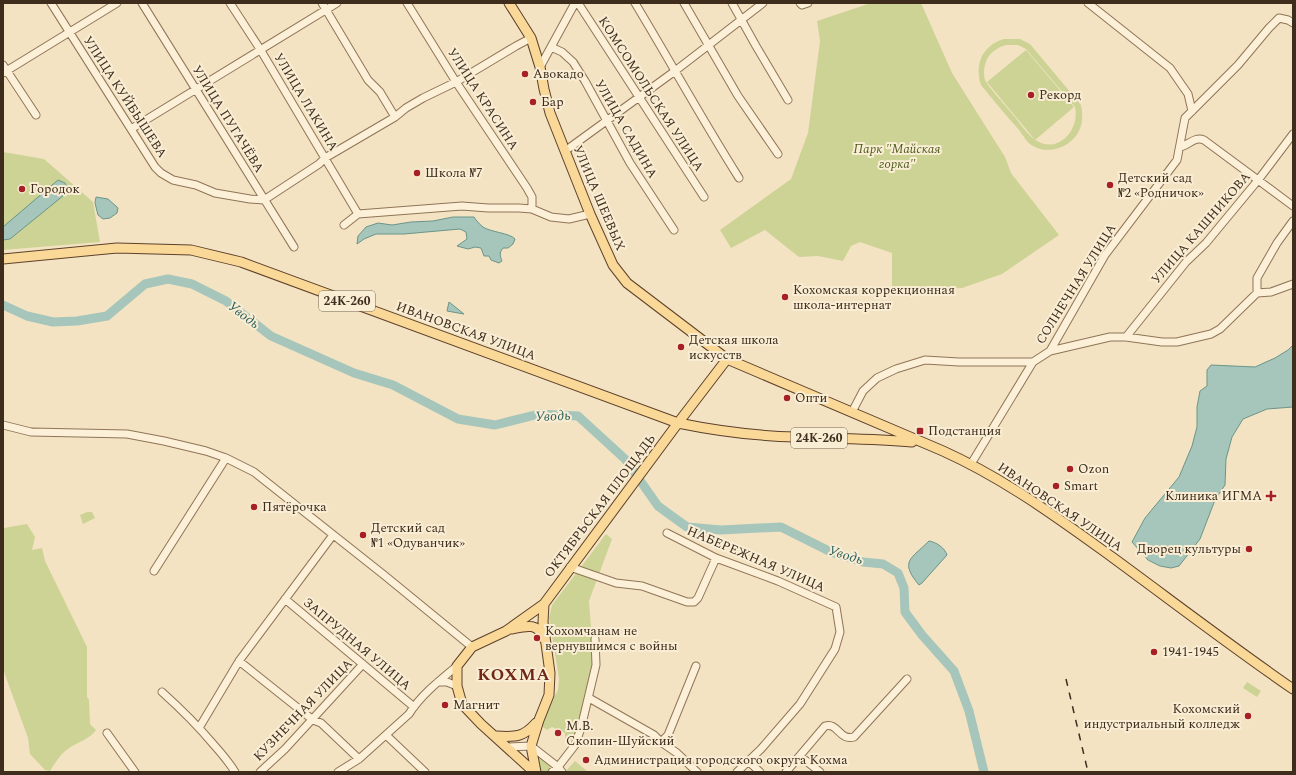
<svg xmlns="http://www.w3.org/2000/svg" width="1296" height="775" viewBox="0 0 1296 775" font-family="Spectral,serif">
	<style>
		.green { fill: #cdd395; fill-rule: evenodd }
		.water { fill: #a6c5bb; stroke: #6b9589 }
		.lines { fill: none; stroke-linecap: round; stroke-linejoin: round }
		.river { stroke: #a6c5bb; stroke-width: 9 }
		.minor-casing { stroke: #907457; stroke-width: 9 }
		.major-casing { stroke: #5d412c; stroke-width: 11 }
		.minor { stroke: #fcf0d8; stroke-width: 7 }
		.major { stroke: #fad897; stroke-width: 9 }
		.rail { stroke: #3e2c1d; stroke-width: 1.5; stroke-dasharray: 7 7; stroke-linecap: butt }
		.poi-dot { fill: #a62025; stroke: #f9edd4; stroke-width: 1.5 }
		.labels { text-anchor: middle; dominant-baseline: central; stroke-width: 4; stroke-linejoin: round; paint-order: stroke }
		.shield { fill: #f9edd4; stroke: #766654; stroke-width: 1 }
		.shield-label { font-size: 12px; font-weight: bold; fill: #3e2c1d }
		.poi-label { font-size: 13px; fill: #3e2c1d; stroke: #f9edd4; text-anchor: start }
		.street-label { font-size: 13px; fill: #3e2c1d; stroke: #f9edd4 }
		.park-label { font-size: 13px; font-style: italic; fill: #505d21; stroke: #f9edd4 }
		.water-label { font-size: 14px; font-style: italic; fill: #2b5f5b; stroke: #f9edd4 }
		.district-label { font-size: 17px; font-weight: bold; letter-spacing: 1px; fill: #702717; stroke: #f9edd4 }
	</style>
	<rect width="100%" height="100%" fill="#f3e3c3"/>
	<path class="green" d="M874,3H921L952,73L1005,157L1011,173L1059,235L1002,274L962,288L892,290V253L860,242L851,246L843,261L818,256L799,257L765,230L731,248L720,230L791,179L808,133L820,41L817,21L868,4Z
		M1004,39H1020L1030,44L1081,105C1084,118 1082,132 1071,141C1061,150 1045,153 1033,146C1027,143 1023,135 1019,130C1006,115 993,100 981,85C974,64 983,45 1004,39ZM1006,45H1018L1026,49L1075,107C1080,129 1059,154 1037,141C1029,137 1020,123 1014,116C1008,108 989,88 985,80C983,74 984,66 987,59C991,52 998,47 1006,45Z
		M1026,50L1074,107L1035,140L987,82Z
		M3,152L44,159L93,202L100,242L3,250Z
		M87,512H92L95,518L83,524L80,515Z
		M3,517L4,519V528L27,524L35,537L32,550L42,548L45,561L87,647V697L89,700L90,724L96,730C90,739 78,742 69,748C61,753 55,763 50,771L45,770L30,754L28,738L3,669Z
		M606,534L612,539L589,601L594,668L580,725L572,740L565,738V733L552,727L547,730L540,725L558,690L559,678L549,618L552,605Z
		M1247,682L1261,691L1257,697L1243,688Z
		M536,754L551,767L547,772H541L537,765Z
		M575,761L588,772H565Z"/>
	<path class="water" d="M58,180L65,183L69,191L10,239L3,240V227Z
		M96,197L108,199L118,208L117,213L110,218L103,219L98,215L95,203Z
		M453,217H474C476,220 479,224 483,227C490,232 510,233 515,239L513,244L508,248H503C499,253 500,256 502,261L499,263L491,260L489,256H484L481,248L475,247L468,249L457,246L467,239L466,232L460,229L404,234H376L364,239L357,244L358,236L366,227L378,223L392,225L411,222L433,221Z
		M449,302L464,314L447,311Z
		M1293,345V407L1267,409L1243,419L1232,437L1226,459L1225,485L1215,500L1200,539L1179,566L1171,568L1160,566L1148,560L1132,542L1145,518L1179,477L1192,446L1197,427V407L1200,391L1207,386V370L1211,365L1255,367L1275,358L1288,350Z
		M929,541C936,542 945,548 947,555L922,583L919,585C899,561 911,559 929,541Z"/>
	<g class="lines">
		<path class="river" d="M3,305L27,316L53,322L77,321L107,316L145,284L168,279L192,284L226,301L271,336L354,373L393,385L458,419L495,425L539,414L578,416L625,459L658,506L687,527L721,530L781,527L831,552L863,562L883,564L898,573L904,588L905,612L922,635L954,671L969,711L984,772"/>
		<g class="minor-casing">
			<path id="minor" d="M51,3L155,167L161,173L173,180L196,185L215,193L250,199L264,200L319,164L325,158L395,117L406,108L423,98L456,82L516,46L531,38
				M142,3L294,247
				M230,3L260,49L358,214
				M322,3L368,80L380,92L395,117
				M407,3L456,82L527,188L532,197V209
				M578,3L704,197
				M635,3C670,61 703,121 739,178
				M684,3L738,96L778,154
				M732,3L756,46L788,100
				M800,3L802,5L808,3
				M1088,3L1170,68L1188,94L1192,111
				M551,47L562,52L573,62L585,81L630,163L674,230
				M3,65L36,115
				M540,67L575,3
				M3,73L117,3
				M131,129L337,3
				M1180,147C1189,145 1195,136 1204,140L1293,206
				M565,151L675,71L763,3
				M344,225L358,214L462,206L488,208H519L532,209L551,217L569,219L590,214
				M1257,293V278L1277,243L1293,221
				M1126,337L1186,262L1206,243L1259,179L1293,134
				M1050,351L1110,337H1126L1162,342H1177L1211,334L1220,329L1257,293L1271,292L1293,284
				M852,412L863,391L877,378L896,369L925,360L959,362H1033
				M3,425L31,432L127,434L164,441L206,451L226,458L254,472L384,575L472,647
				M971,464L1033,362L1050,351L1105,255L1177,160L1185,118L1238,65L1269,28L1279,18L1288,20L1293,23
				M667,533L716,558L778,581L836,607L840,632L835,649L800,704L761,749L737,772
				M570,567L616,583L642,586L687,602H694L698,598L716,558
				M154,571L226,458
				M285,599L414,707
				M239,661L313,720L321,723L359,759
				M438,682H447L457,686
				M162,692C181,709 198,726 214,745C222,754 229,762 235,772
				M589,698L654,735L661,742L677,753L697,772
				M199,728L239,661L333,535
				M107,733L135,772
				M386,735L425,772
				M661,742L668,735L696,666
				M506,747L531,746L558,767L562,772
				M800,756L820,772
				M749,762L760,772
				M260,772L285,749L363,664
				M338,772L359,759L409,714C421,695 440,680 457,666
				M552,772L558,767L575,745L581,728L596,665L595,639
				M786,772L825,726C838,722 839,741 854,737L907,679"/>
		</g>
		<g class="major-casing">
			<path id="major" d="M509,3L531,38L540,67L544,89L550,113L590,214L613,265L627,283L727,359L943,451C1005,479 1058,518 1112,557C1172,601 1232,647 1293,689
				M3,259L117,248L191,250L241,262L678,423C717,431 756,436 796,437C835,439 874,438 912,442
				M512,629C526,626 538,622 544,639
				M495,736C514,737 523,738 536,723
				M534,772L481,724L462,704L457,686V666L472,647L506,631L544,604L678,423L727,359
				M536,772L531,746L539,720L549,695L550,673L543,622L544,604"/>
		</g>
		<use href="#minor" class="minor"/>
		<use href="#major" class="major"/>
		<path class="rail" d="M1066,679L1088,772"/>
	</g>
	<g class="poi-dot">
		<circle cx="525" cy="74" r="4"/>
		<circle cx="1031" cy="95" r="4"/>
		<circle cx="533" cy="102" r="4"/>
		<circle cx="417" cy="173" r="4"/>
		<circle cx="1110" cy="185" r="4"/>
		<circle cx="22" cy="189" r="4"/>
		<circle cx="785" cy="297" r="4"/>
		<circle cx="681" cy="347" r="4"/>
		<circle cx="787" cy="398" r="4"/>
		<rect x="916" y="427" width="8" height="8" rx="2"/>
		<circle cx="1070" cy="469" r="4"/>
		<circle cx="1056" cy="486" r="4"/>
		<path d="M1269 490h4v4h4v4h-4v4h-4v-4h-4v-4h4z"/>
		<circle cx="254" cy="507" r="4"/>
		<circle cx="363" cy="535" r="4"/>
		<circle cx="1249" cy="549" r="4"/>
		<circle cx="537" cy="638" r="4"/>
		<circle cx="1154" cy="652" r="4"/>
		<circle cx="445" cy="705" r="4"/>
		<circle cx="1248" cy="716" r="4"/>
		<circle cx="558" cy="733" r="4"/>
		<circle cx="586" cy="760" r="4"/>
	</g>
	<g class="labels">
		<g class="shield">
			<rect x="319" y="291" width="56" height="20" rx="3"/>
			<rect x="791" y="428" width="56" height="20" rx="3"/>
		</g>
		<g class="shield-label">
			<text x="347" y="301">24К-260</text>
			<text x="819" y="438">24К-260</text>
		</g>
		<g class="poi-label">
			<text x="533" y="74">Авокадо</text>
			<text x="1039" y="95">Рекорд</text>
			<text x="541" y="102">Бар</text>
			<text x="425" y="173">Школа №7</text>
			<text x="1118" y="178">Детский сад<tspan x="1118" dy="15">№2 «Родничок»</tspan></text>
			<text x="30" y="189">Городок</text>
			<text x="793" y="290">Кохомская коррекционная<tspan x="793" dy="15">школа-интернат</tspan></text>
			<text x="689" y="340">Детская школа<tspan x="689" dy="15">искусств</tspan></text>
			<text x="795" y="398">Опти</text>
			<text x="928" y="431">Подстанция</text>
			<text x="1078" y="469">Ozon</text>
			<text x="1064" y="486">Smart</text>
			<text x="1262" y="496" text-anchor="end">Клиника ИГМА</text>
			<text x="262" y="507">Пятёрочка</text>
			<text x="371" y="528">Детский сад<tspan x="371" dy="15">№1 «Одуванчик»</tspan></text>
			<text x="1241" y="549" text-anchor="end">Дворец культуры</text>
			<text x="545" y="631">Кохомчанам не<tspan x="545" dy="15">вернувшимся с войны</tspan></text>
			<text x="1162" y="652">1941-1945</text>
			<text x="453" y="705">Магнит</text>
			<text x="1240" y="709" text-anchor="end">Кохомский<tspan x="1240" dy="15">индустриальный колледж</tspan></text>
			<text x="566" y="726">М.В.<tspan x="566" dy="15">Скопин-Шуйский</tspan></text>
			<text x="594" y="760">Администрация городского округа Кохма</text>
		</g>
		<g class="street-label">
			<text transform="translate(651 94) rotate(57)">КОМСОМОЛЬСКАЯ УЛИЦА</text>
			<text transform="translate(125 97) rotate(57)">УЛИЦА КУЙБЫШЕВА</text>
			<text transform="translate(483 99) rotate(57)">УЛИЦА КРАСИНА</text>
			<text transform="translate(306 102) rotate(59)">УЛИЦА ЛАКИНА</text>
			<text transform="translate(228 119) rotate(58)">УЛИЦА ПУГАЧЁВА</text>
			<text transform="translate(626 129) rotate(60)">УЛИЦА САДИНА</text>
			<text transform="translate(599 198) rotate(67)">УЛИЦА ШЕЕВЫХ</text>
			<text transform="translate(1201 228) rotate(-49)">УЛИЦА КАШНИКОВА</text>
			<text transform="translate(1076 284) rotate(-58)">СОЛНЕЧНАЯ УЛИЦА</text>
			<text transform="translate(466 331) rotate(20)">ИВАНОВСКАЯ УЛИЦА</text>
			<text transform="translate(600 506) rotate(-53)">ОКТЯБРЬСКАЯ ПЛОЩАДЬ</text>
			<text transform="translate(1060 507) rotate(34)">ИВАНОВСКАЯ УЛИЦА</text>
			<text transform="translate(756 559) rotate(23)">НАБЕРЕЖНАЯ УЛИЦА</text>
			<text transform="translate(357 644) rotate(40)">ЗАПРУДНАЯ УЛИЦА</text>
			<text transform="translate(303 710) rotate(-46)">КУЗНЕЧНАЯ УЛИЦА</text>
		</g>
		<g class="park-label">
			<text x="897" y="149">Парк "Майская<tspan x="897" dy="15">горка"</tspan></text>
		</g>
		<g class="water-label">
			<text transform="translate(244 315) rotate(37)">Уводь</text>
			<text transform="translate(553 416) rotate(-2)">Уводь</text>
			<text transform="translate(846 555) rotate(17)">Уводь</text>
		</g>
		<g class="district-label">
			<text x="514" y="675">КОХМА</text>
		</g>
	</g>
	<rect width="1296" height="775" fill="none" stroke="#3e2c1d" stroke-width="8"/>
</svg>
